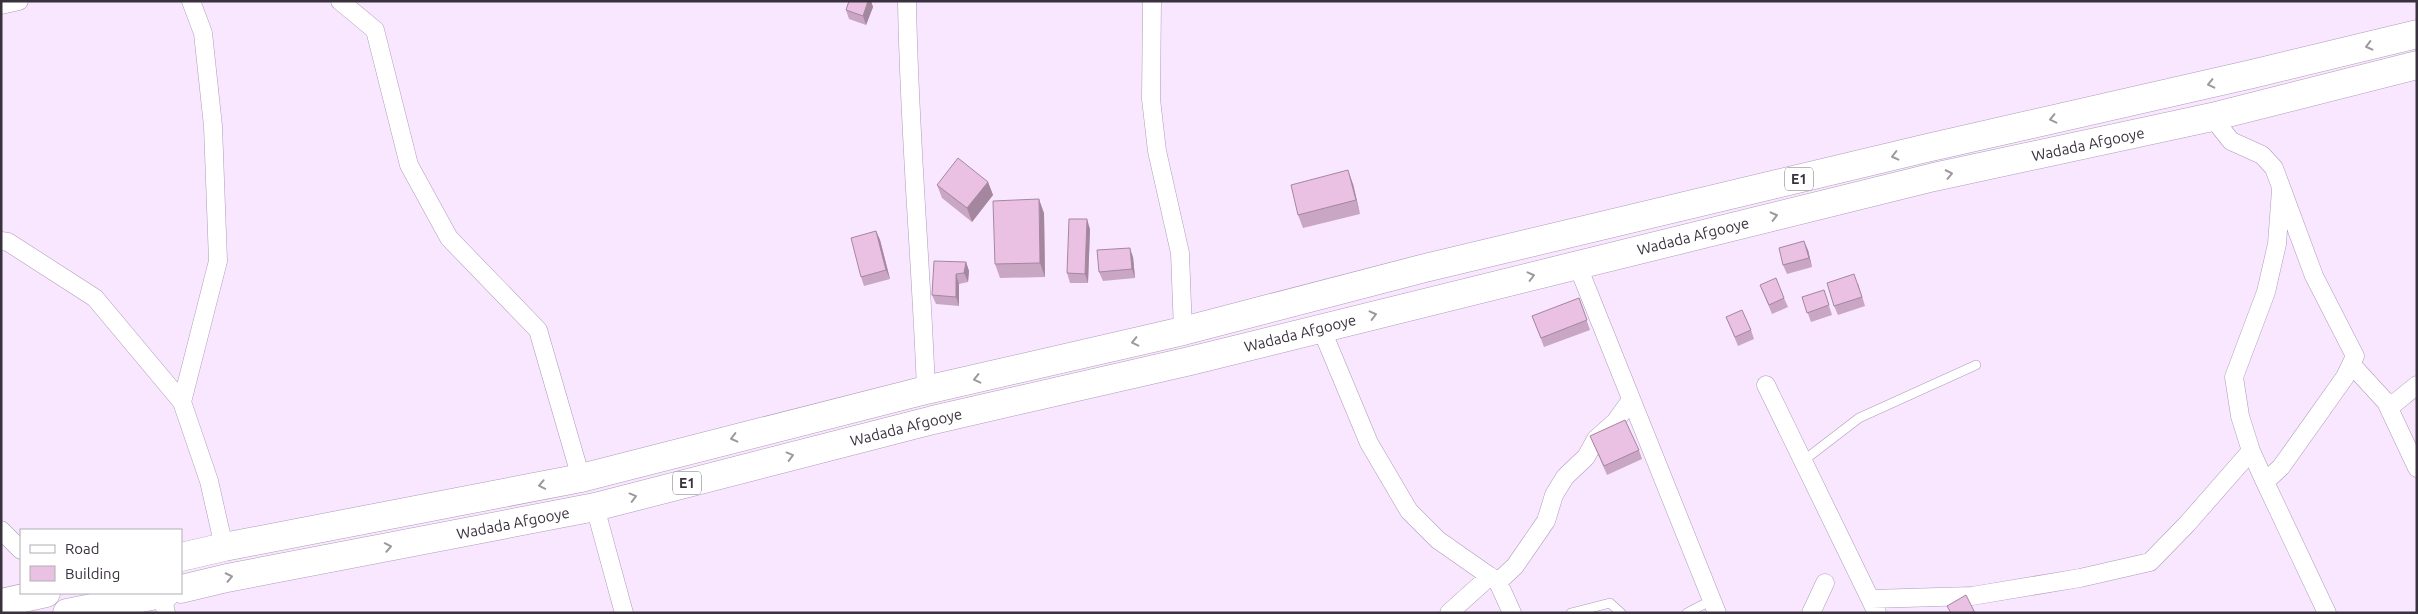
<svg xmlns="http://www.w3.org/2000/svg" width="2418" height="614" viewBox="0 0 2418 614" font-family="Ubuntu,sans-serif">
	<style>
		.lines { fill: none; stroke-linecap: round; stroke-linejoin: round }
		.service-casing { stroke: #ae9bb7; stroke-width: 10 }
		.minor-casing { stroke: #ae9bb7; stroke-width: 19 }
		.trunk-casing { stroke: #ae9bb7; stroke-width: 29 }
		.service { stroke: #fff; stroke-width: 9 }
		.minor { stroke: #fff; stroke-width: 18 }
		.trunk { stroke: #fff; stroke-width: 28 }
		.wall { fill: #c9a6c3 }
		.shaded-wall { fill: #a4879f }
		.building { fill: #eac1e3; stroke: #a4879f }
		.oneway { stroke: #9c989e }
		.labels { text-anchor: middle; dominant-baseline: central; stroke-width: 4; stroke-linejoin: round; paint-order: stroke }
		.shield { fill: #fff; stroke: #746f77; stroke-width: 1 }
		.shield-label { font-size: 14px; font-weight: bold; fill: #39313d }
		.street-label { font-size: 15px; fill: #39313d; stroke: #fff }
	</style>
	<rect width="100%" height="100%" fill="#f8e7ff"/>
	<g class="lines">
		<g class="service-casing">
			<path id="service" d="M1803,461L1859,418L1976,365
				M1571,613L1610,603L1621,613
				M1687,613L1712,600"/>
		</g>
		<g class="minor-casing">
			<path id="minor" d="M191,1L203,33L213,126L218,261L182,402L209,481L224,547
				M340,1L375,30L409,165L449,238L538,330L581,478
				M907,1C909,131 921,260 926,390
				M1152,1L1151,99L1157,151L1180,253L1183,331
				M1,5L19,1
				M2212,117L2231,141L2262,155L2274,168L2314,276L2355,356L2345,377L2281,467L2265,482L2327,613
				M1,241L8,242L95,298L182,402
				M1577,264L1717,613
				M1321,328L1369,443L1409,511L1438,540L1498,582L1512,613
				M2352,365L2386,402L2395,403L2417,385
				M1766,385L1877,613
				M2386,402L2417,468
				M2251,451L2265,482
				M595,507L624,613
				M1,530L21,550
				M1498,582L1515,566L1546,521L1554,495L1565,477L1586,457L1596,439L1615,422L1631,400
				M162,594L166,613
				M1871,599L1972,596L2080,578L2150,562L2187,524L2251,451L2240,416L2234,377L2266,292L2277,244L2281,190
				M1449,613L1490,576
				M1811,613L1825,583"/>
		</g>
		<g class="trunk-casing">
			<path id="trunk" d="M181,557L224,547L581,478L926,390L1183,331L1425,268L1927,148L2252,74L2417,34
				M181,589L227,578L595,507L933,420L1190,361L1934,177L2212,117L2417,65
				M1,603L46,593
				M67,613L166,593"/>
		</g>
		<use href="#service" class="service"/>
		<use href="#minor" class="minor"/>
		<use href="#trunk" class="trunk"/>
	</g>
	<path class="wall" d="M849,1H871L873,7L866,25L849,19L846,10Z
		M988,182L993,195L972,222L942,198L937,185Z
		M1353,184L1360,214L1303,228L1298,215Z
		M1044,213L1045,277L1000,278L995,264Z
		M1090,229L1088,283H1070L1067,273Z
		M876,231L880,240L890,279L864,286L861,277Z
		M1808,250L1812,267L1787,274L1783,265Z
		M1133,257L1135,278L1103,281L1099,272Z
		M966,262L969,271L968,282L959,284V306L936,304L932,295Z
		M1858,283L1865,306L1838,315L1834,306Z
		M1760,285L1784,298L1788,307L1772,314Z
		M1824,290L1832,315L1811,322L1802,297Z
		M1579,298L1590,330L1544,347L1532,316Z
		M1726,317L1751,330L1754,339L1738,346Z
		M1590,436L1639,450L1642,459L1607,475Z"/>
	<path class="shaded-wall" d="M868,1H871L873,7L866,25L863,16Z
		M1348,170L1353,184L1360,214L1356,200Z
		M988,182L993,195L972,222L967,208Z
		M1039,199L1044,213L1045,277L1040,263Z
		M1087,219L1090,229L1088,283L1085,274Z
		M876,231L880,240L890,279L886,270Z
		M1804,241L1808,250L1812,267L1809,258Z
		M1130,248L1133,257L1135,278L1132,269Z
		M966,262L969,271L968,282L964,273Z
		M956,274L959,284V306L956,297Z"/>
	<path class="building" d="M849,1H868L863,16L846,10Z
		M958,158L988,182L967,208L937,185Z
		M1348,170L1356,200L1298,215L1291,185Z
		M1039,199L1040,263L995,264L993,201Z
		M1069,219H1087L1085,274L1067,273Z
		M876,231L886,270L861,277L851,238Z
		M1804,241L1809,258L1783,265L1779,248Z
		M1130,248L1132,269L1099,272L1097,250Z
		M934,261L966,262L964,273L956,274V297L932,295Z
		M1854,274L1862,297L1834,306L1827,283Z
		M1776,278L1784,298L1769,305L1760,285Z
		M1824,290L1829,305L1807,313L1802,297Z
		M1579,298L1587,320L1541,338L1532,316Z
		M1742,310L1751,330L1735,337L1726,317Z
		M1625,420L1639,450L1604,466L1590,436Z
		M1966,595L1975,613H1951L1947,606Z"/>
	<defs><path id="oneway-chevron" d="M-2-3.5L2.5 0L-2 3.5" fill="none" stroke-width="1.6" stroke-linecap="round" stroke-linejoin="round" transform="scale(1.25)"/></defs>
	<g class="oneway">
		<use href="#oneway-chevron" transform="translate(2369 46) rotate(166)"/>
		<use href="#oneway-chevron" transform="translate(2211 84) rotate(167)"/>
		<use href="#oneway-chevron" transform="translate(2053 119) rotate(167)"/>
		<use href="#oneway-chevron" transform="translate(1895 156) rotate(166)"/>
		<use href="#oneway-chevron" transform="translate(1949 174) rotate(-12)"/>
		<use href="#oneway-chevron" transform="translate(1774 216) rotate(-14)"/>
		<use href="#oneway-chevron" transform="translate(1531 276) rotate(-14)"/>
		<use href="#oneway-chevron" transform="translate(1373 315) rotate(-14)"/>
		<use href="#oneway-chevron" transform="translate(1135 342) rotate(167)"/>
		<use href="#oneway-chevron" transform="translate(977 379) rotate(167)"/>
		<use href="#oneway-chevron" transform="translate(734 438) rotate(166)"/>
		<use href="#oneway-chevron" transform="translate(790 456) rotate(-15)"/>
		<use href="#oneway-chevron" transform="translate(542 485) rotate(169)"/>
		<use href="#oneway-chevron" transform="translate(633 497) rotate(-15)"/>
		<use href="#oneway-chevron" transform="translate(388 547) rotate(-11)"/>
		<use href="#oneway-chevron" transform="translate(229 577) rotate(-12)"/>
	</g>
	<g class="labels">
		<g class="shield">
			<rect x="1785" y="167.5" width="28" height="23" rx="4"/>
			<rect x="673" y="471.5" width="28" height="23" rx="4"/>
		</g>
		<g class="shield-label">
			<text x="1799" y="179">E1</text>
			<text x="687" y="483">E1</text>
		</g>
		<g class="street-label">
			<text transform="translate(2088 144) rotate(-12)">Wadada Afgooye</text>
			<text transform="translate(1693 236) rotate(-14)">Wadada Afgooye</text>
			<text transform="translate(1300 333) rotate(-14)">Wadada Afgooye</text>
			<text transform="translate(906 427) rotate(-14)">Wadada Afgooye</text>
			<text transform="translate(513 523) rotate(-11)">Wadada Afgooye</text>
		</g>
	</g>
	<rect width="2418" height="614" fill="none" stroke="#39313d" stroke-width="5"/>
	<rect x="20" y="529" width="162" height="65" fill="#ffffff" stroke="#b0adb1"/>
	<rect x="30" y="545" width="25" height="8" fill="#ffffff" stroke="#b0adb1"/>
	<text x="65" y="554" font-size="15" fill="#39313d">Road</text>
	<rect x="30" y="566" width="25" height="15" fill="#eac1e3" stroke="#b0adb1"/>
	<text x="65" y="579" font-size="15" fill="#39313d">Building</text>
</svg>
